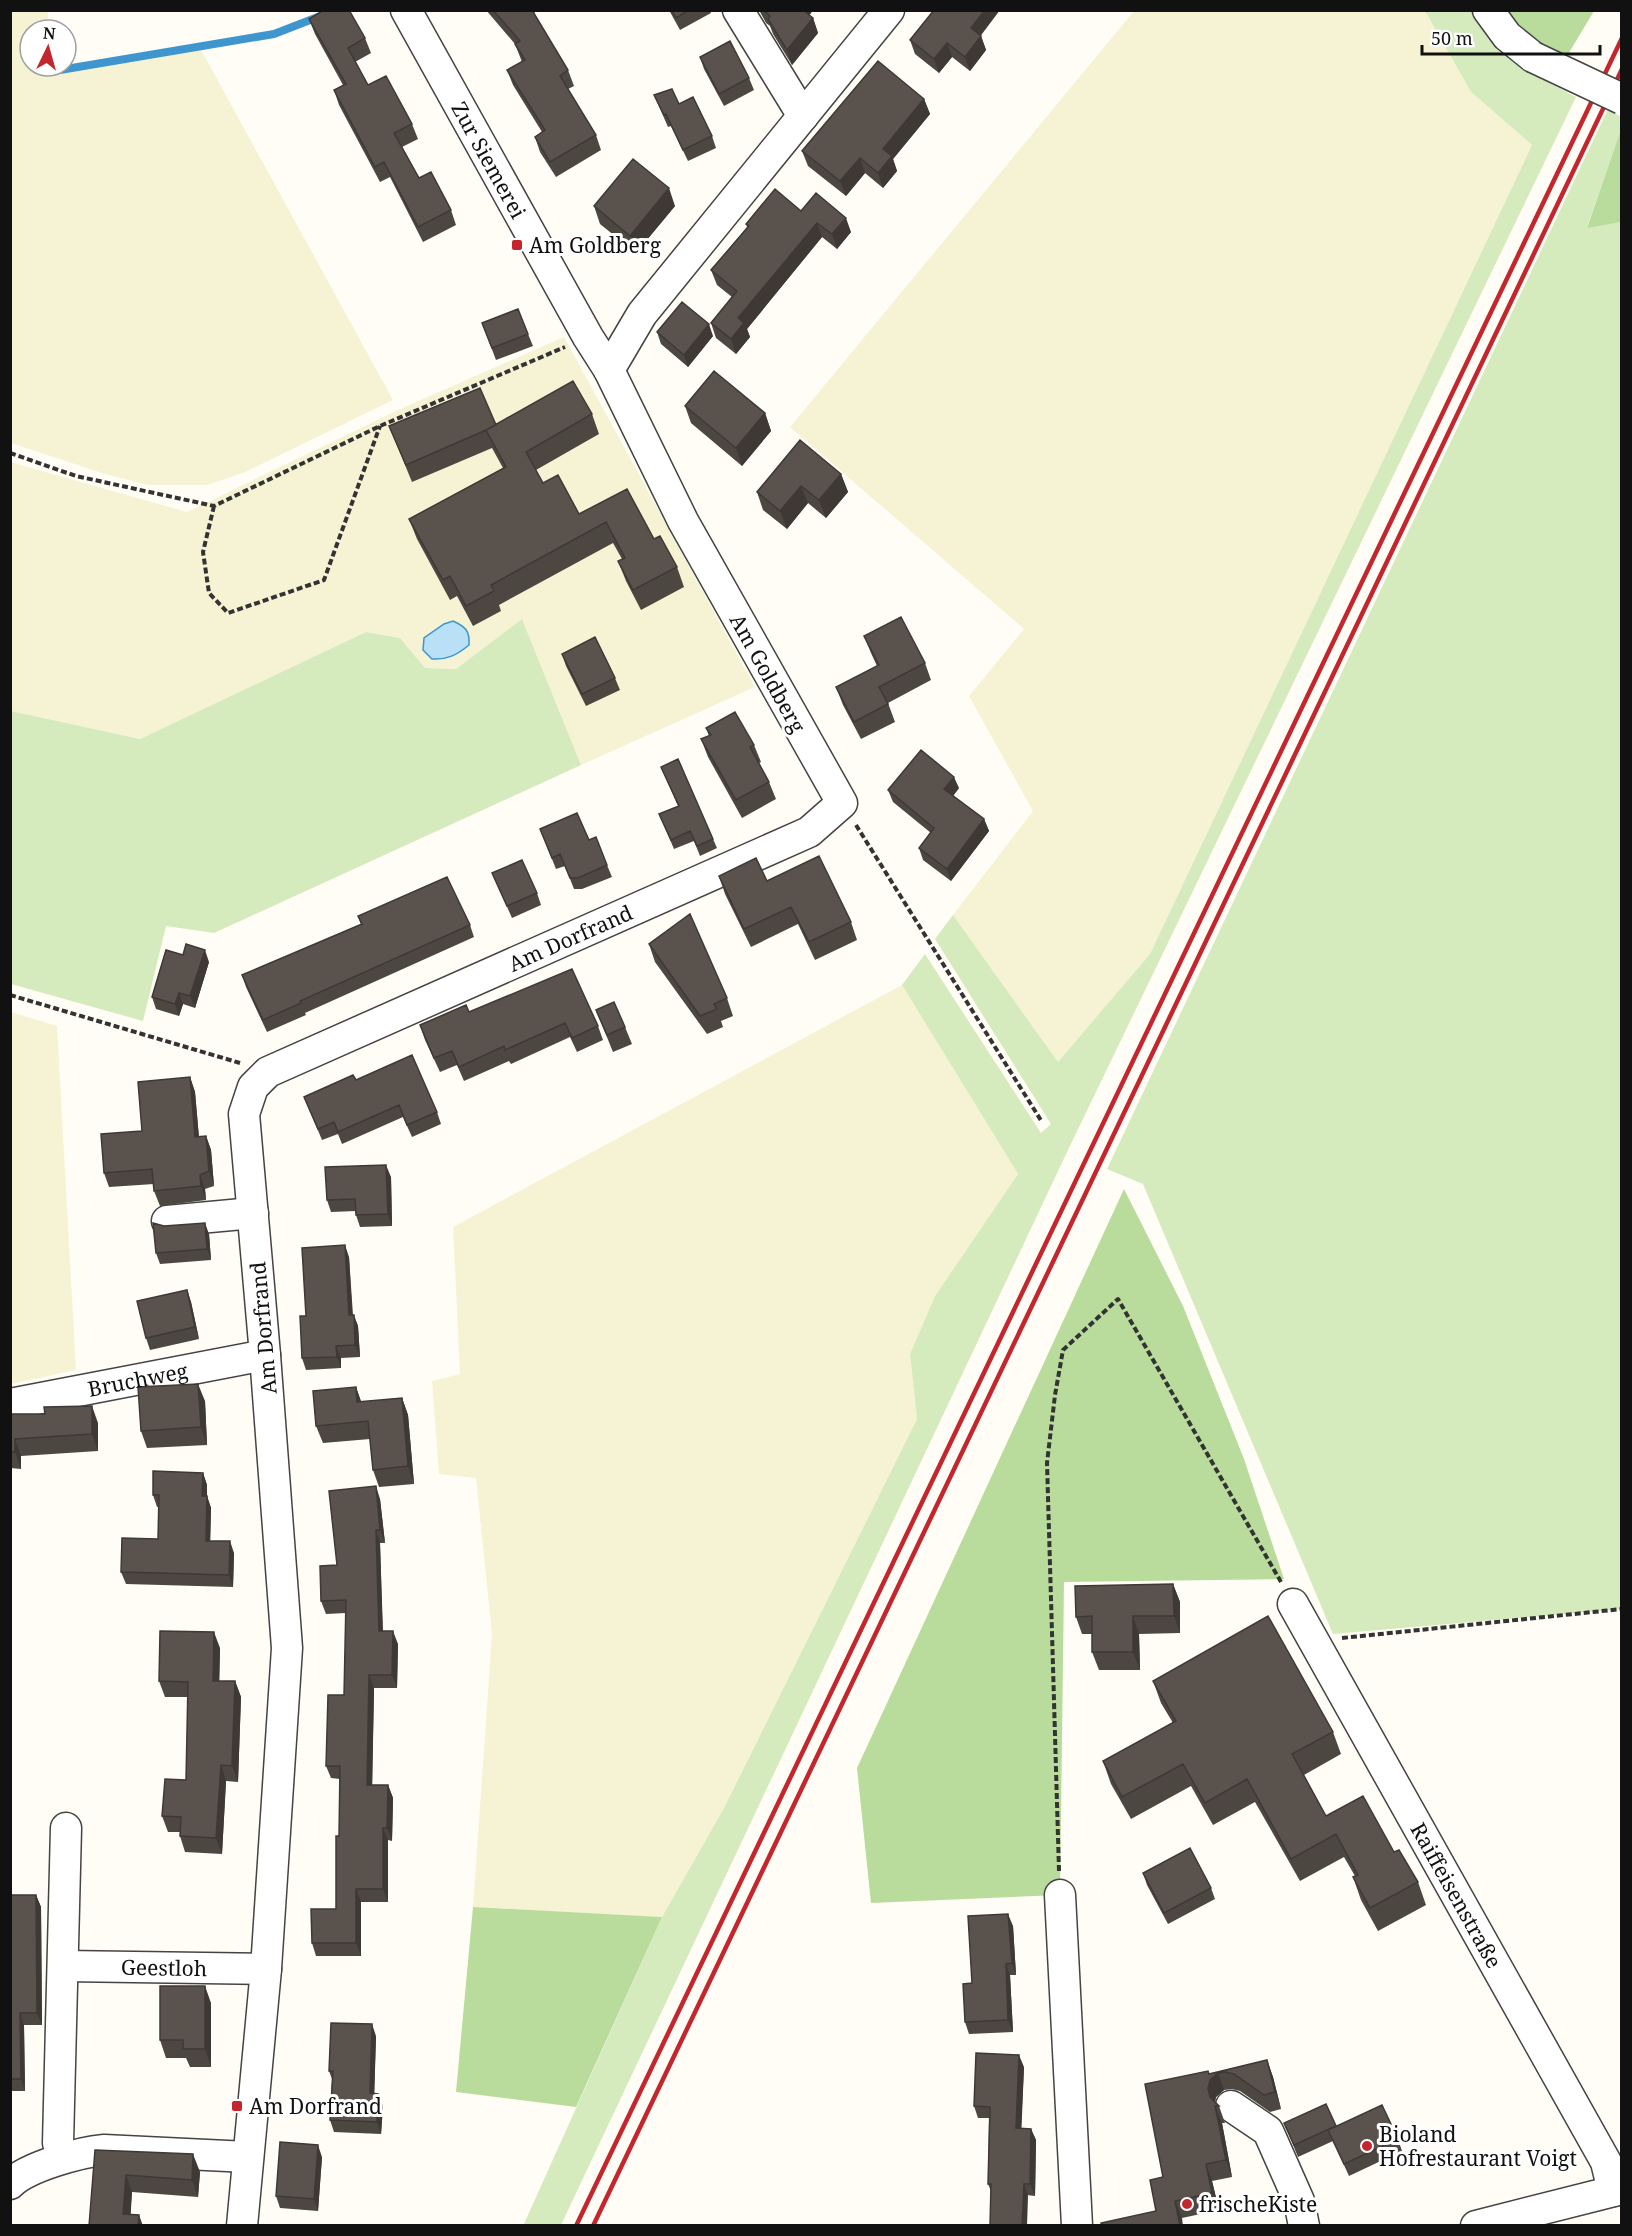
<svg xmlns="http://www.w3.org/2000/svg" width="1632" height="2236" viewBox="0 0 1632 2236" font-family="'Noto Serif',serif">
	<style>
		.farmland { fill: #f6f3d4 }
		.green { fill: #d5ebbd }
		.forest { fill: #b9dc9c }
		.water { fill: #b9e0f7; stroke: #3f96cf; stroke-width: 1.5 }
		.lines { fill: none; stroke-linecap: round; stroke-linejoin: round }
		.stream { stroke: #3f96cf; stroke-width: 8 }
		.minor-casing { stroke: #444; stroke-width: 33 }
		.path { stroke: #333; stroke-width: 4; stroke-dasharray: 6 3; stroke-linecap: butt }
		.minor { stroke: #fff; stroke-width: 30 }
		.rail { stroke: #c4262e; stroke-width: 4.5 }
		.minor-bridge-casing { stroke: #444; stroke-width: 33; stroke-linecap: butt }
		.minor-bridge { stroke: #fff; stroke-width: 30 }
		.wall { fill: #4d4742 }
		.shaded-wall { fill: #3f3936 }
		.building { fill: #5a524d; stroke: #3f3936; stroke-width: 1.5 }
		.poi-dot { fill: #c4262e; stroke: #fff; stroke-width: 2 }
		.labels { text-anchor: middle; dominant-baseline: central; stroke-width: 6; stroke-linejoin: round; paint-order: stroke }
		.street-label { font-size: 21px; fill: #111; stroke: #fff }
		.poi-label { font-size: 21px; fill: #111; stroke: #fff; text-anchor: start }
	</style>
	<rect width="100%" height="100%" fill="#fffdf5"/>
	<path class="farmland" d="M11,10L48,11V30H30V66H47L48,74L200,48L393,400L243,473L207,485H148L102,473L11,443Z
		M1134,11H1425L1471,92L1532,145L1150,954L1058,1062L953,915L1033,811L969,696L1024,629L790,427Z
		M564,337L755,687L581,765L522,619L456,669L425,668L400,638L366,632L140,739L11,711L10,462L187,512L398,410Z
		M902,985L1018,1174L935,1296L910,1354L917,1419L724,1808L662,1917L473,1907L492,1634L476,1478L439,1474L432,1381L460,1374L453,1227Z
		M11,1012L57,1026L76,1370L11,1384Z"/>
	<path class="green" d="M1425,11H1471C1487,35 1500,50 1524,66L1523,69L1576,97L1068,1150L561,2225L523,2226L662,1917L724,1808L917,1419L910,1354L935,1296L1018,1174L902,985L925,954L1041,1133L1051,1124L935,939L953,915L1058,1062L1150,954L1532,145L1471,92Z
		M1608,109L1621,117V129L1587,227L1621,222V1609L1333,1634L1143,1184L1107,1169Z
		M522,619L581,765L214,933L166,926L143,1021L11,984V711L140,739L366,632L400,638L425,668L456,669Z"/>
	<path class="forest" d="M1502,11H1594L1567,56L1539,42L1504,14Z
		M1621,129V222L1587,228Z
		M1124,1189L1183,1306L1244,1459L1284,1579L1064,1582L1060,1895L871,1903L857,1768Z
		M473,1907L662,1917L576,2107L456,2092Z"/>
	<path class="water" d="M453,621C466,627 470,631 469,645C457,655 447,660 432,659L423,650L424,638L444,624Z"/>
	<g class="lines">
		<path class="stream" d="M54,71L274,34L336,10"/>
		<g class="minor-casing">
			<g id="minor">
				<path d="M738,10L803,116"/>
				<path d="M1488,10L1507,36L1533,57"/>
				<path d="M609,370L642,314L889,10"/>
				<path d="M167,1221L253,1213"/>
				<path id="s1" d="M10,1404L265,1355"/>
				<path id="s2" d="M1293,1604L1606,2162L1613,2191"/>
				<path d="M1060,1895L1077,2226"/>
				<path id="s3" d="M64,1966L266,1969"/>
				<path d="M1231,2106L1268,2131L1299,2201L1304,2226"/>
				<path d="M58,2143L66,1828"/>
				<path d="M10,2184C27,2167 80,2152 104,2150L248,2157"/>
				<path id="s4" d="M242,2226L266,1969L287,1648L265,1355L244,1114L253,1087L268,1072L809,832L842,803L683,521L609,370L588,337L406,10"/>
				<path d="M1476,2226L1622,2189"/>
			</g>
		</g>
		<path class="path" d="M10,453L76,476L214,506L380,426L565,347
			M214,506L203,552L209,593L228,613L324,580L380,426
			M856,825L1042,1122
			M10,995L240,1063
			M1342,1638L1622,1609
			M1059,1871L1047,1463L1055,1395L1063,1350L1118,1299L1281,1582"/>
		<use href="#minor" class="minor"/>
		<path class="rail" d="M576,2226L1622,38
			M593,2226L1622,69"/>
		<g class="minor-bridge-casing">
			<path id="minor-bridge" d="M1533,57L1622,99"/>
		</g>
		<use href="#minor-bridge" class="minor-bridge"/>
	</g>
	<path class="wall" d="M486,10H537L534,13L568,70L574,86L568,89L596,135L601,150L556,177L540,152L535,137L542,132L513,85L507,70L522,62L515,44Z
		M669,10H710L711,13L680,30Z
		M759,10H813L809,16L813,18L818,33L792,65L773,34L770,26L766,23Z
		M309,19L365,38L371,53L355,62L368,85L412,124L418,139L402,147L419,178L451,210L456,225L423,242L390,177L380,182L339,105L334,90L343,85L315,34Z
		M981,36L986,50L970,71L952,57L939,73L915,54L910,40Z
		M700,57L749,78L754,90L724,106L704,69Z
		M654,95L679,104L712,136L716,148L688,161L671,126L668,127Z
		M924,99L930,114L893,159L897,171L883,188L865,173L846,196L808,166L802,151Z
		M594,206H675L636,253L600,224Z
		M801,211L851,232L837,249L822,237L747,329L750,337L736,354L716,338L711,323L732,297L717,285L711,270L747,227L746,224Z
		M482,323L528,334L533,346L496,360Z
		M657,332L713,336L688,367L661,344Z
		M685,406L765,413L771,431L742,466L691,423Z
		M592,414L599,434L536,470L543,483L579,514L654,539L677,567L684,587L641,610L626,581L618,561L622,559L613,543L499,605L501,611L473,626L457,596L450,600L417,539L409,519L503,468L492,448L412,482L389,426L496,425Z
		M841,474L848,492L826,518L808,503L787,529L763,510L757,492Z
		M864,636L925,663L931,680L888,703L895,722L861,739L843,705L836,687L877,666L871,653Z
		M562,654L615,678L620,690L586,706L566,666Z
		M706,728L754,745L761,762L759,763L769,782L776,799L742,818L708,757L701,739L709,736Z
		M661,767L713,839L717,848L700,856L694,841L674,849L659,814L678,806Z
		M959,788L953,796L984,819L989,831L951,881L923,860L919,848L931,833L893,802L888,790Z
		M540,829L589,840L607,865L612,877L582,889H574L565,866L556,869Z
		M492,873L537,893L541,905L512,918Z
		M719,876L767,881L851,922L857,940L815,960L798,924L751,947L725,894Z
		M358,916L470,925L474,937L305,1013L306,1015L267,1032L246,987L242,975L361,925Z
		M649,944L727,998L733,1016L721,1021L723,1027L707,1034L655,962Z
		M209,962L195,1008L183,1004L179,1016L156,1009L152,997Z
		M596,1010L625,1027L632,1044L613,1052Z
		M469,1012L598,1026L603,1040L577,1052L570,1037L511,1064L509,1061L464,1081L457,1065L440,1072L425,1040L420,1025Z
		M190,1077L195,1092L199,1137L206,1136L211,1150L214,1186L205,1189L206,1200L160,1206L154,1191V1184L109,1187L104,1173Z
		M356,1080L437,1112L441,1124L412,1137L403,1117L342,1144L338,1134L322,1140L304,1097Z
		M391,1177L392,1226L360,1227L356,1215V1211L331,1212L327,1200Z
		M209,1234L211,1260L160,1264L156,1253Z
		M349,1257L353,1315L358,1326L360,1357L341,1358V1368L306,1370L302,1358Z
		M187,1290L191,1302L199,1339L150,1350L146,1338Z
		M356,1387L361,1402L402,1398L408,1415L414,1484L379,1487L373,1470L370,1439L323,1443L316,1426Z
		M205,1401L207,1445L147,1448L141,1431Z
		M10,1414L98,1423V1451L21,1456V1469L10,1468Z
		M203,1473L207,1485V1496L211,1508L210,1541L234,1553L233,1587L126,1584L121,1572L158,1539V1507H157L153,1495Z
		M380,1499L385,1543H380L383,1631L398,1644L397,1688H374L372,1785H388L393,1798L392,1841L388,1840V1902H361V1956H316L312,1943L336,1909L339,1836L340,1779L331,1778L326,1766L344,1695L346,1613L326,1614L321,1601L337,1565Z
		M1173,1584L1180,1602V1633L1139,1634L1140,1670H1099L1092,1652V1634H1082L1076,1617Z
		M220,1648L219,1681H235L241,1697L238,1782L226,1781L222,1854L185,1852L180,1836V1832H168L162,1816L186,1780L188,1697H165L159,1681Z
		M1153,1681L1333,1732L1341,1754L1304,1775L1326,1816L1394,1852L1418,1882L1426,1905L1378,1931L1361,1900L1353,1877L1355,1876L1344,1857L1300,1881L1255,1802L1213,1825L1191,1786L1131,1819L1111,1784L1103,1761L1173,1723L1161,1703Z
		M1143,1873L1211,1888L1215,1899L1168,1924L1147,1885Z
		M10,1895H36L41,1907L42,2025H24L25,2091H10Z
		M1013,1926L1016,1975H1010L1013,2032L969,2034L965,2022L972,1983Z
		M211,2003V2067H190L186,2058H166L160,2040Z
		M376,2036L374,2094L383,2106L381,2134L334,2132L330,2120L332,2079L329,2071Z
		M1267,2060L1273,2077L1281,2109L1270,2112L1240,2091L1232,2089L1224,2090L1216,2097L1215,2102L1219,2106L1225,2123H1222L1232,2177L1212,2181L1219,2210L1182,2218L1156,2211L1163,2177L1209,2074Z
		M1024,2067L1021,2128L1031,2129L1036,2140L1035,2196L991,2191L988,2184L989,2118H978L974,2106Z
		M1284,2123L1336,2126L1398,2139L1402,2151L1349,2176L1333,2141L1298,2157Z
		M95,2150L200,2172L198,2197L132,2192L130,2215L89,2226Z
		M322,2157L318,2211L280,2208L276,2196Z"/>
	<path class="shaded-wall" d="M800,10H813L804,22Z
		M985,10H1000L976,42L971,28Z
		M813,18L818,33L792,65L787,50Z
		M981,36L986,50L970,71L965,57Z
		M947,43L952,57L939,73L934,59Z
		M924,99L930,114L893,159L897,171L883,188L878,173L883,149Z
		M860,158L865,173L846,196L840,181Z
		M669,188L675,206L636,253L630,236Z
		M846,218L851,232L837,249L832,234Z
		M817,223L822,237L747,329L750,337L736,354L731,339L738,318Z
		M709,324L713,336L688,367L684,355Z
		M765,413L771,431L742,466L736,448Z
		M841,474L848,492L826,518L819,500Z
		M801,486L808,503L787,529L780,511Z
		M954,777L959,788L949,801L944,789Z
		M984,819L989,831L951,881L947,869Z
		M205,950L209,962L195,1008L190,996Z
		M179,993L183,1004L179,1016L175,1004Z
		M190,1077L195,1092L200,1151L195,1137Z
		M206,1136L211,1150L214,1186L209,1171Z
		M386,1165L391,1177L392,1226L388,1214Z
		M200,1175L205,1189L206,1200L201,1186Z
		M205,1223L209,1234L211,1260L207,1249Z
		M345,1245L349,1257L353,1327L349,1315Z
		M187,1290L191,1302L199,1339L195,1327Z
		M354,1315L358,1326L360,1357L355,1345Z
		M336,1346L341,1358V1368L337,1357Z
		M198,1384L205,1401L207,1445L201,1427Z
		M356,1387L362,1404L357,1402Z
		M402,1398L408,1415L414,1484L408,1466Z
		M92,1406L98,1423V1451L92,1434Z
		M15,1439L21,1456V1469L15,1452Z
		M203,1473L207,1485V1496L211,1508L210,1552L206,1541L202,1496Z
		M376,1486L380,1499L385,1543L380,1530Z
		M376,1530L380,1543L383,1644L379,1631Z
		M230,1541L234,1553L233,1587L229,1575Z
		M1173,1584L1180,1602V1633L1174,1616Z
		M1133,1616L1139,1634L1140,1670L1133,1652Z
		M393,1631L398,1644L397,1688L392,1675Z
		M214,1632L220,1648L219,1697L213,1681Z
		M369,1675L374,1688L372,1798L367,1785Z
		M235,1681L241,1697L238,1782L232,1766Z
		M221,1765L226,1781L222,1854L216,1838Z
		M388,1785L393,1798L392,1841L387,1828Z
		M383,1828L388,1840V1902L383,1889Z
		M356,1889L361,1902V1956L356,1943Z
		M36,1895L41,1907L42,2025L37,2013Z
		M1008,1914L1013,1926L1016,1975L1012,1963Z
		M1006,1964L1010,1975L1013,2032L1008,2020Z
		M205,1986L211,2003V2067L205,2049Z
		M20,2013L24,2025L25,2091L21,2079Z
		M372,2024L376,2036L374,2105L370,2093Z
		M1019,2055L1024,2067L1021,2140L1016,2128Z
		M1267,2060L1273,2077L1281,2109L1275,2092Z
		M1218,2073L1224,2090L1216,2097L1214,2105L1210,2097L1208,2088L1211,2079Z
		M378,2094L383,2106L381,2134L377,2122Z
		M1215,2106L1222,2123L1232,2177L1226,2160Z
		M1031,2129L1036,2140L1035,2196L1030,2184Z
		M318,2145L322,2157L318,2211L314,2199Z
		M193,2154L200,2172L198,2197L192,2180Z
		M1206,2164L1212,2181L1219,2210L1212,2193Z
		M126,2175L132,2192L130,2226L123,2214Z
		M1024,2184L1028,2196L1027,2226H1022Z
		M1175,2201L1182,2218L1183,2226H1180Z
		M139,2215L143,2226H138Z"/>
	<path class="building" d="M324,10H349L365,38L348,48L368,85L386,76L412,124L394,133L419,178L431,172L451,210L418,227L384,162L375,167L334,90L346,84L309,19Z
		M493,10H532L568,70L560,76L596,135L550,162L535,137L545,130L507,70L525,60L515,44L520,41Z
		M672,10H689L676,18Z
		M764,10H803L813,18L787,50L768,19L770,16Z
		M934,10H985L971,28L981,36L965,57L947,43L934,59L910,40Z
		M730,41L749,78L719,94L700,57Z
		M878,61L924,99L883,149L892,156L878,173L860,158L840,181L802,151Z
		M672,89L679,104L693,97L712,136L683,150L666,114L664,115L654,95Z
		M633,159L669,188L630,236L594,206Z
		M775,189L801,211L816,193L846,218L832,234L817,223L738,318L744,323L731,339L711,323L737,291L711,270L749,226L746,224Z
		M682,302L709,324L684,355L657,332Z
		M518,309L528,334L492,348L482,323Z
		M714,371L765,413L736,448L685,406Z
		M573,381L592,414L526,452L543,483L558,475L579,514L627,489L654,539L660,536L677,567L633,590L618,561L625,558L606,522L491,585L494,591L466,606L450,576L443,580L409,519L506,467L486,430Z
		M480,388L496,425L486,430L406,465L389,426Z
		M800,440L841,474L819,500L801,486L780,511L757,492Z
		M901,617L925,663L879,687L888,704L854,722L836,687L879,665L864,636Z
		M595,637L615,678L582,694L562,654Z
		M735,712L754,745L750,747L769,782L736,800L701,739L711,735L706,728Z
		M921,750L954,777L944,789L984,819L947,869L919,848L934,828L888,790Z
		M678,759L713,839L697,846L690,831L671,840L659,814L679,806L661,767Z
		M577,813L589,840L596,837L607,865L578,878H570L560,854L552,858L540,829Z
		M819,856L851,922L809,942L791,907L744,929L719,876L756,858L767,881Z
		M522,860L537,893L507,906L492,873Z
		M447,877L470,925L300,1001L301,1003L263,1020L242,975L362,924L358,916Z
		M690,914L727,998L714,1004L717,1009L700,1016L649,944Z
		M186,944L205,950L190,996L179,993L175,1004L152,997L166,950L183,955Z
		M572,969L598,1026L572,1038L565,1023L505,1050L504,1046L459,1067L452,1051L434,1058L420,1025L466,1005L469,1012Z
		M614,1002L625,1027L607,1035L596,1010Z
		M412,1055L437,1112L407,1125L399,1105L338,1132L334,1122L318,1129L304,1097L353,1075L356,1080Z
		M190,1077L195,1137L206,1136L209,1171L200,1175L201,1186L154,1191L152,1169L104,1173L101,1134L142,1131L138,1082Z
		M386,1165L388,1214L356,1215L355,1199L327,1200L325,1167Z
		M153,1223L164,1226L205,1223L207,1249L156,1253Z
		M345,1245L349,1315H354L355,1345L336,1346L337,1357L302,1358L300,1316H306L302,1248Z
		M187,1290L195,1327L146,1338L137,1301Z
		M198,1384L201,1427L141,1431L138,1387Z
		M356,1387L357,1402L402,1398L408,1466L373,1470L368,1421L316,1426L313,1391Z
		M92,1406V1434L15,1439V1452H10V1414H45L44,1407Z
		M153,1471L203,1473L202,1496H207L206,1541H230L229,1575L121,1572L122,1538L158,1539L159,1495H153Z
		M376,1486L380,1530H376L379,1631H393L392,1675H369L367,1785H388L387,1828H383V1889H356V1943H312L311,1909H336V1836H339L340,1766H326L328,1695H344L346,1600L321,1601L320,1566L337,1565L329,1491Z
		M1173,1584L1174,1616H1133V1652H1092V1616L1076,1617L1075,1586Z
		M1268,1616L1333,1732L1292,1754L1326,1816L1363,1796L1394,1852L1399,1850L1418,1882L1370,1908L1353,1877L1358,1875L1336,1834L1291,1859L1247,1779L1205,1803L1183,1764L1122,1797L1103,1761L1176,1721L1153,1681Z
		M160,1631L214,1632L213,1681H235L232,1766L221,1765L216,1838L180,1836L181,1817L162,1816L165,1779L186,1780L188,1682L159,1681Z
		M1190,1848L1211,1888L1164,1913L1143,1873Z
		M10,1895H36L37,2013H20L21,2079H10Z
		M1008,1914L1012,1963L1006,1964L1008,2020L965,2022L963,1984L972,1983L968,1916Z
		M160,1986H205V2049H183V2040H160Z
		M331,2023L372,2024L370,2093L378,2094L377,2122L330,2120L333,2071H329Z
		M976,2053L1019,2055L1016,2128L1031,2129L1030,2184H1024L1022,2226H990L991,2184H988L990,2107L974,2106Z
		M1267,2060L1275,2092L1264,2095L1234,2074L1225,2072L1218,2073L1210,2080L1208,2088L1210,2097L1219,2106H1215L1226,2160L1206,2164L1212,2193L1175,2201L1180,2226H1102L1101,2223L1156,2211L1150,2180L1163,2177L1145,2084L1208,2071L1209,2074Z
		M1326,2104L1336,2126L1294,2145L1284,2123Z
		M1382,2105L1398,2139L1344,2164L1328,2130Z
		M280,2142L318,2145L314,2199L276,2196Z
		M95,2150L193,2154L192,2180L126,2175L123,2214L139,2215L138,2226H89Z"/>
	<g class="poi-dot">
		<rect x="511" y="239" width="12" height="12" rx="3"/>
		<rect x="231" y="2100" width="12" height="12" rx="3"/>
		<circle cx="1367" cy="2146" r="6"/>
		<circle cx="1187" cy="2204" r="6"/>
	</g>
	<g class="labels">
		<g class="street-label">
			<text transform="translate(489 160) rotate(61)">Zur Siemerei</text>
			<text transform="translate(768 673) rotate(61)">Am Goldberg</text>
			<text stroke="none"><textPath href="#s4" startOffset="1496">Am Dorfrand</textPath></text>
			<text transform="translate(263 1328) rotate(-95)">Am Dorfrand</text>
			<text stroke="none"><textPath href="#s1" startOffset="130">Bruchweg</textPath></text>
			<text stroke="none"><textPath href="#s2" startOffset="334">Raiffeisenstraße</textPath></text>
			<text stroke="none"><textPath href="#s3" startOffset="100">Geestloh</textPath></text>
		</g>
		<g class="poi-label">
			<text x="529" y="245">Am Goldberg</text>
			<text x="249" y="2106">Am Dorfrand</text>
			<text x="1379" y="2134">Bioland<tspan x="1379" dy="24">Hofrestaurant Voigt</tspan></text>
			<text x="1199" y="2204">frischeKiste</text>
		</g>
	</g>
	<rect width="1632" height="2236" fill="none" stroke="#111111" stroke-width="24"/>
	<g transform="translate(48 48) rotate(5)"><circle r="28" fill="#ffffff" stroke="#a0a0a0" stroke-width="1.5"/>
	<path d="M0-4.5L10 22L0 15L-10 22Z" fill="#c4262e"/>
	<text y="-9" font-size="16" font-weight="bold" text-anchor="middle" fill="#111111">N</text>
	</g>
	<path d="M1422 45v9h178v-9" fill="none" stroke="#111111" stroke-width="3"/>
	<text x="1431" y="45" font-size="18" fill="#111111" stroke="#ffffff" stroke-width="4.5" paint-order="stroke">50 m</text>
</svg>
